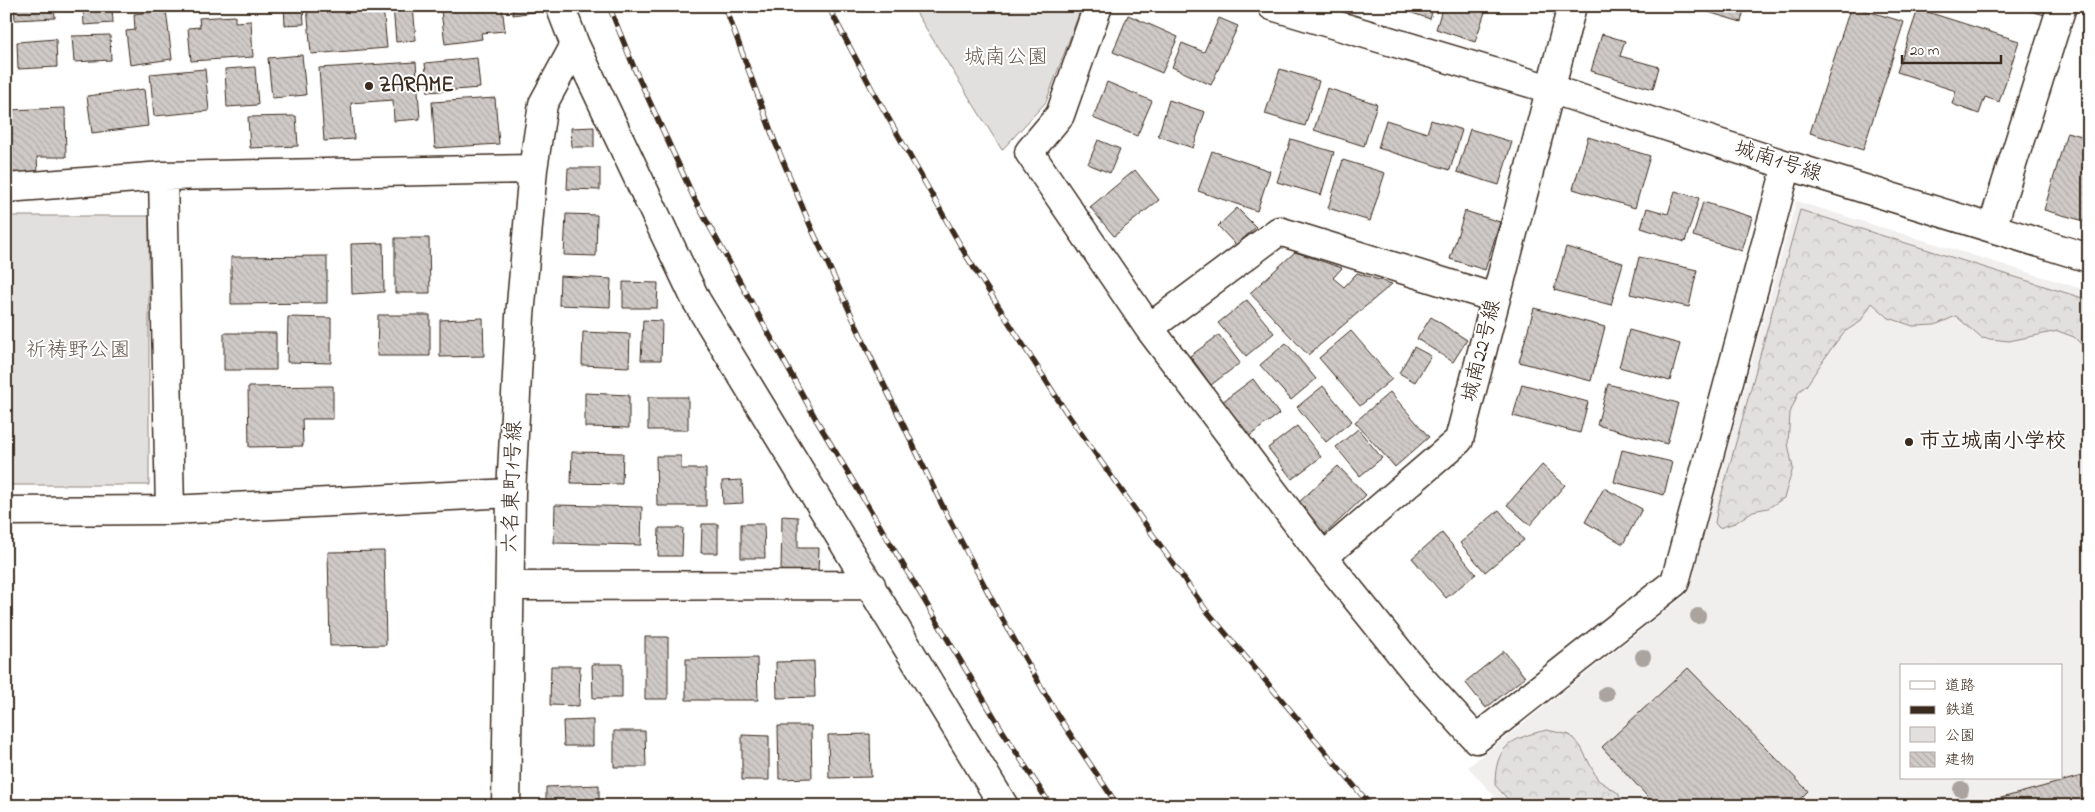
<svg xmlns="http://www.w3.org/2000/svg" width="2095" height="812" viewBox="0 0 2095 812" font-family="'Indie Flower','Klee One',sans-serif">
	<style>
		.built { fill: #f1efee; fill-rule: evenodd }
		.green { fill: #e2e0de; stroke: #8e857e }
		.forest { fill: url(#forest-crowns); stroke: #8e857e }
		.building { fill: url(#building-back-hatch); stroke: #3b2a1e }
		.lines { fill: none; stroke-linecap: round; stroke-linejoin: round }
		.minor-casing { stroke: #3b2a1e; stroke-width: 31 }
		.minor { stroke: #fff; stroke-width: 28 }
		.rail-casing { stroke: #3b2a1e; stroke-width: 5.5 }
		.rail { stroke: #fff; stroke-width: 4; stroke-dasharray: 11; stroke-linecap: butt }
		.tree { fill: #aaa39e }
		.poi-dot { fill: #3b2a1e; stroke: #fff; stroke-width: 2 }
		.labels { text-anchor: middle; dominant-baseline: central; stroke-width: 4; stroke-linejoin: round; paint-order: stroke }
		.park-label { font-size: 21px; fill: #65584e; stroke: #fff }
		.poi-label { font-size: 21px; font-weight: bold; fill: #3b2a1e; stroke: #fff; text-anchor: start }
		.street-label { font-size: 21px; fill: #3b2a1e; stroke: #fff }
	</style>
	<defs>
		<pattern id="forest-crowns" width="20" height="18" patternUnits="userSpaceOnUse" patternTransform="scale(1.25)"><rect width="20" height="18" fill="#e2e0de"/><path d="M2 6a3 3 0 1 1 6 0M12 15a3 3 0 1 1 6 0" fill="none" stroke="#c3c0be"/></pattern>
		<pattern id="building-back-hatch" width="6" height="6" patternUnits="userSpaceOnUse" patternTransform="scale(1.25)"><rect width="6" height="6" fill="#cfcac7"/><path d="M-1 5l2 2M0 0l6 6M5-1l2 2" fill="none" stroke="#b3aeaa"/></pattern>
	</defs>
	<rect width="100%" height="100%" fill="#fff"/>
	<filter id="ink" filterUnits="userSpaceOnUse"><feTurbulence type="fractalNoise" baseFrequency=".02" numOctaves="2"/><feDisplacementMap in="SourceGraphic" scale="10" xChannelSelector="R" yChannelSelector="G"/><feConvolveMatrix kernelMatrix="1 2 1 2 8 2 1 2 1" color-interpolation-filters="sRGB"/></filter>
	<g filter="url(#ink)">
		<path class="built" d="M1796,201L2089,291V806H1503L1468,767L1688,593ZM1901,666H2061V778H1901Z"/>
		<path class="green" d="M912,6H1082L1046,102L1002,150Z
			M6,216H149V485H6Z"/>
		<path class="forest" d="M1800,210L2089,300V352L2074,337L2058,331L2009,341L1981,338L1956,316L1935,325L1913,326L1889,318L1872,303L1860,322L1844,332L1831,349L1806,386L1799,391L1790,413L1788,444L1793,468L1784,498L1768,508L1753,511L1735,523L1719,528L1715,523L1717,511Z
			M1547,730L1570,735L1581,747L1598,780L1618,793L1624,806H1514L1495,785C1495,746 1511,738 1547,730Z"/>
		<path class="building" d="M14,6H54L55,18L15,20Z
			M83,6H112L113,23L84,25Z
			M284,6H303L304,24L285,25Z
			M307,6H383L387,48L311,54Z
			M393,6H413L416,40L396,42Z
			M473,6H502L505,31L481,33L482,39L445,44L441,11Z
			M512,6H539L540,11L513,15Z
			M1392,6H1434L1430,19Z
			M1443,6H1487L1475,42L1436,29Z
			M1699,6H1745L1741,22L1698,9Z
			M1851,6L1904,22L1863,150L1810,133Z
			M2014,6H2051L2048,16Z
			M1918,9L2019,41L1999,102L1985,97L1979,114L1952,104L1956,91L1897,72Z
			M166,10L172,59L130,65L126,31L135,30L134,14Z
			M1128,15L1178,37L1162,73L1113,52Z
			M235,16V22L251,21L253,57L191,61L188,28L200,27L199,18Z
			M1219,18L1238,26L1211,85L1172,67L1182,43L1204,52Z
			M1602,34L1625,41L1620,56L1659,67L1653,89L1591,71Z
			M110,35L111,60L74,62L72,36Z
			M56,39L57,67L18,69L17,42Z
			M302,55L306,95L272,98L268,58Z
			M477,58L480,88L428,92L425,63Z
			M416,62L420,119L394,121L393,100L351,103L354,139L324,141L319,68Z
			M255,67L258,105L227,107L225,69Z
			M205,69L209,111L154,116L150,74Z
			M1280,69L1319,81L1305,126L1265,114Z
			M1107,82L1152,101L1137,136L1093,118Z
			M1327,88L1377,104L1364,146L1314,130Z
			M144,89L148,126L92,133L87,96Z
			M495,98L499,144L435,148L432,102Z
			M1169,100L1205,112L1193,148L1158,136Z
			M65,108L66,157H37L38,173L7,174L6,110Z
			M296,116L298,146L250,148L248,117Z
			M1386,120L1427,133L1431,120L1462,130L1450,170L1378,148Z
			M594,127V147H572L571,128Z
			M1470,129L1512,142L1499,185L1457,172Z
			M2067,132L2089,138L2088,222L2044,210Z
			M1588,137L1650,156L1635,208L1573,189Z
			M1291,139L1334,152L1321,195L1277,182Z
			M1098,140L1120,149L1110,173L1088,164Z
			M1212,151L1270,171L1257,211L1198,191Z
			M1343,160L1385,173L1370,221L1328,208Z
			M568,168H600V190L567,189Z
			M1135,170L1159,200L1114,236L1090,207Z
			M1675,191L1699,198L1685,242L1641,228L1647,208L1668,214Z
			M1703,202L1752,217L1742,251L1693,236Z
			M1237,208L1256,227L1236,245L1218,226Z
			M1465,211L1500,222L1485,270L1450,259Z
			M566,214L597,215L596,256L564,255Z
			M395,238H429L430,293H395Z
			M383,243L384,292L352,294L351,244Z
			M1566,247L1623,263L1611,305L1554,290Z
			M1295,252L1342,268L1333,278L1344,287L1357,273L1392,284L1308,355L1250,293Z
			M327,256V303L231,304V257Z
			M1639,257L1697,270L1689,307L1630,294Z
			M560,276L611,279L610,307L559,305Z
			M623,282L658,283L657,308H623Z
			M1247,300L1274,333L1246,356L1218,323Z
			M1534,308L1605,327L1591,381L1519,362Z
			M378,315H430V356H377Z
			M288,317L331,318V363L287,362Z
			M1431,317L1467,340L1453,362L1417,339Z
			M483,318L484,356L440,357V320Z
			M643,320L662,321L661,360H641Z
			M1629,330L1680,344L1670,381L1619,367Z
			M1351,331L1392,379L1360,406L1319,358Z
			M583,332L630,334L629,367L582,365Z
			M224,333H276V370H224Z
			M1219,335L1240,363L1211,385L1190,356Z
			M1286,343L1316,379L1291,400L1260,365Z
			M1414,347L1431,356L1415,382L1399,373Z
			M1253,379L1279,414L1248,437L1222,402Z
			M1522,384L1588,402L1580,433L1513,416Z
			M1608,384L1678,403L1667,444L1597,425Z
			M333,386V419H302L303,446L249,447L248,387Z
			M1323,386L1352,421L1326,442L1297,407Z
			M1390,392L1429,437L1395,467L1355,422Z
			M585,393L629,395V428L585,427Z
			M648,397H688V430H648Z
			M1297,426L1321,457L1292,479L1268,448Z
			M1358,429L1382,458L1360,476L1336,447Z
			M1622,450L1672,462L1664,495L1614,482Z
			M572,452L623,453L622,484L571,483Z
			M656,456H681V469H706V506H657Z
			M1542,465L1565,485L1530,525L1507,505Z
			M1338,466L1366,495L1325,534L1297,504Z
			M742,480L743,503L723,504L722,481Z
			M1604,488L1642,509L1623,544L1585,522Z
			M555,505L642,507L641,545L554,543Z
			M1499,510L1524,540L1485,572L1460,543Z
			M782,516L798,517V548H819L818,571H781Z
			M702,524H718V553H701Z
			M741,524H764L765,558H741Z
			M659,528H683L682,556H658Z
			M1442,533L1476,574L1446,598L1412,558Z
			M384,551L386,645L330,646L328,552Z
			M645,637H668V699H645Z
			M1504,651L1525,677L1486,708L1465,682Z
			M757,658L758,700H686V659Z
			M814,661L815,697L777,698L776,662Z
			M592,664H622V698H593Z
			M551,666H580L579,706L550,705Z
			M1688,668L1808,791L1793,806H1656L1602,747Z
			M593,720V746H564L563,721Z
			M778,726H811L812,778L779,779Z
			M614,731H645L646,767H614Z
			M870,734L871,777L829,778L828,735Z
			M742,735L769,736V780H742Z
			M2089,774V806H1972Z
			M599,785V806H546V787Z"/>
		<g class="lines">
			<g class="minor-casing">
				<path id="minor" d="M560,6L575,45L696,300L1004,806
					M1098,6L1060,115L1029,152L1149,328L1323,557L1418,675L1476,739L1675,582L1787,165
					M1272,6L1550,89L1787,165L2089,258
					M163,176L170,510
					M6,188L163,176L533,169
					M1992,228L2062,6
					M1149,328L1279,231L1495,298
					M6,511L170,510L511,493
					M1323,557L1459,440L1572,6
					M510,586L871,585
					M506,806L511,493L520,316L533,169L543,104L575,45"/>
			</g>
			<use href="#minor" class="minor"/>
			<g class="rail-casing">
				<path id="rail" d="M609,6L635,70L695,200L817,421L1002,730L1051,806
					M725,6L775,142L810,225L873,362L943,507L999,613L1058,716L1118,806
					M828,6L872,89L967,257L1066,412L1206,610L1371,806"/>
			</g>
			<use href="#rail" class="rail"/>
		</g>
		<g class="tree">
			<circle cx="1698" cy="616" r="8"/>
			<circle cx="1643" cy="657" r="8"/>
			<circle cx="1606" cy="694" r="8"/>
			<circle cx="1961" cy="789" r="8"/>
		</g>
	</g>
	<g class="poi-dot">
		<circle cx="369" cy="86" r="5"/>
		<circle cx="1909" cy="442" r="5"/>
	</g>
	<g class="labels">
		<g class="park-label">
			<text x="1006" y="58">城南公園</text>
			<text x="78" y="351">祈祷野公園</text>
		</g>
		<g class="poi-label">
			<text x="379" y="86">ZARAME</text>
			<text x="1919" y="442">市立城南小学校</text>
		</g>
		<g class="street-label">
			<text transform="translate(1778 162) rotate(18)">城南1号線</text>
			<text transform="translate(1482 351) rotate(-76)">城南22号線</text>
			<text transform="translate(513 487) rotate(-88)">六名東町1号線</text>
		</g>
	</g>
	<rect width="2095" height="812" fill="none" stroke="#fff" stroke-width="25"/>
	<rect x="12" y="12" width="2070" height="787" fill="none" stroke="#3b2a1e" stroke-width="2" filter="url(#ink)"/>
	<rect x="1900" y="664" width="162" height="115" fill="#ffffff" stroke="#b1aaa5"/>
	<rect x="1910" y="681" width="25" height="8" fill="#ffffff" stroke="#b1aaa5"/>
	<text x="1945" y="690" font-size="15" fill="#3b2a1e">道路</text>
	<rect x="1910" y="706" width="25" height="8" fill="#3b2a1e" stroke="#b1aaa5"/>
	<text x="1945" y="714" font-size="15" fill="#3b2a1e">鉄道</text>
	<rect x="1910" y="727" width="25" height="15" fill="#e2e0de" stroke="#b1aaa5"/>
	<text x="1945" y="740" font-size="15" fill="#3b2a1e">公園</text>
	<rect x="1910" y="752" width="25" height="15" fill="url(#building-back-hatch)" stroke="#b1aaa5"/>
	<text x="1945" y="764" font-size="15" fill="#3b2a1e">建物</text>
	<path d="M1902 55v8h99v-8" fill="none" stroke="#3b2a1e" stroke-width="2.5"/>
	<text x="1910" y="55" font-size="15" fill="#3b2a1e" stroke="#ffffff" stroke-width="4" paint-order="stroke">20 m</text>
</svg>
